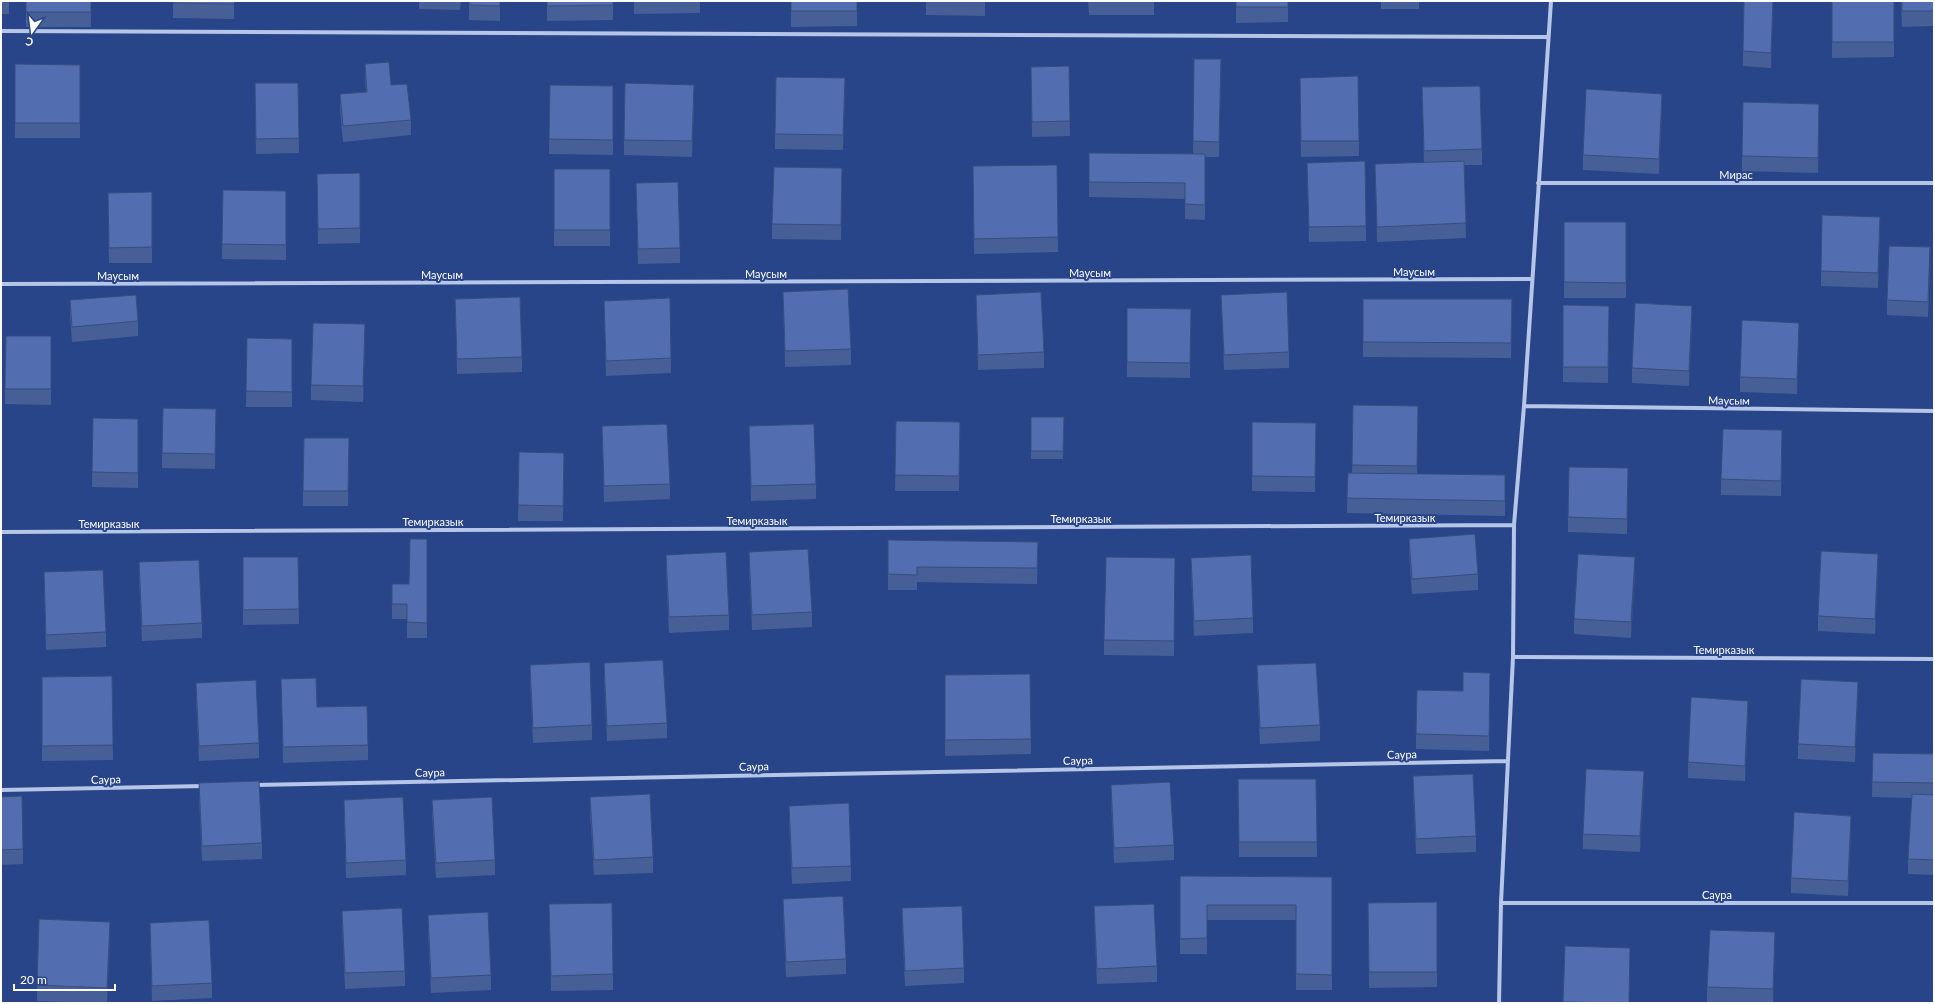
<svg xmlns="http://www.w3.org/2000/svg" width="1935" height="1004" viewBox="0 0 1935 1004" font-family="Lato,sans-serif">
	<style>
		.lines { fill: none; stroke-linecap: round; stroke-linejoin: round }
		.street { stroke: #b6c6e9; stroke-width: 4 }
		.wall { fill: #475f97 }
		.shaded-wall { fill: #394d7b }
		.building { fill: #526eb0; stroke: #394d7b }
		.labels { text-anchor: middle; dominant-baseline: central; stroke-width: 4; stroke-linejoin: round; paint-order: stroke }
		.street-label { font-size: 11px; fill: #fff; stroke: #294589 }
	</style>
	<rect width="100%" height="100%" fill="#294589"/>
	<g class="lines">
		<path class="street" d="M1,31L1548,37
			M1538,183H1934
			M1,284L1531,279
			M1524,406L1934,411
			M1,532L1514,525
			M1513,657L1934,659
			M255,785L1508,761
			M1,790L204,786
			M1501,903H1934
			M1499,1003L1501,903L1513,657L1514,525L1524,406L1551,1"/>
	</g>
	<path class="wall" d="M1,1H9V14H1Z
		M26,1H91V27H26Z
		M173,1H234V19L173,18Z
		M419,1H461L460,10L419,9Z
		M469,1H500V21L469,20Z
		M547,1H613V20L547,21Z
		M634,1H700V13L634,14Z
		M791,1H857V26L791,27Z
		M926,1H985V16L926,15Z
		M1088,1H1154V15H1089Z
		M1236,1H1288V22L1236,23Z
		M1381,1H1419V9H1381Z
		M1773,1L1771,68L1743,66V51Z
		M1832,1H1894V57L1832,58Z
		M1901,1H1934V26L1902,27Z
		M1194,59L1221,74L1219,157H1205V220L1185,219V199L1089,197V153L1193,154Z
		M15,64L80,65V138H15Z
		M365,64L411,120V135L343,142L340,110V94L366,92L365,79Z
		M1069,66L1070,136L1032,137L1031,67Z
		M255,83H298L299,153L256,154Z
		M550,85L613,86V155L549,154Z
		M1422,87L1482,149V165H1464L1466,238L1377,242L1375,164L1424,163Z
		M1300,93L1359,141V156L1301,157Z
		M845,94L843,150L775,149V134Z
		M694,100L692,157L624,155V140Z
		M1662,109L1659,174L1583,170V155Z
		M1819,119L1818,173L1742,171V156Z
		M1307,163L1366,226V241L1309,242Z
		M1057,165L1058,252L974,254L973,181Z
		M554,169H610V246H554Z
		M360,173V243L318,244L317,174Z
		M636,183L680,248V263L638,264Z
		M842,184L841,240L772,239V224Z
		M223,190L286,191V260L222,259Z
		M152,192V263H109L108,193Z
		M1564,222H1626V298H1564Z
		M1880,232L1878,288L1821,286V271Z
		M1930,263L1928,317L1887,315V300Z
		M783,292L851,349V365L785,367Z
		M976,295L1044,352V368L978,370Z
		M1221,295L1289,352V368L1224,370Z
		M455,299L522,357V372L457,374Z
		M1363,299H1512L1511,358L1363,357Z
		M70,300L138,321V336L72,342L70,315Z
		M604,301L671,358V373L606,376Z
		M1563,305L1609,306L1608,383L1563,382Z
		M1127,308L1191,309L1190,378L1127,377Z
		M1692,321L1689,386L1632,383V368Z
		M51,336V405L5,404V389Z
		M247,338L292,339V407H246Z
		M1799,338L1797,394L1740,392V377Z
		M365,340L363,402L311,400V385Z
		M1353,405L1418,421L1417,474L1505,475V516L1347,513L1348,473H1352Z
		M216,409L215,469L162,468V453Z
		M1031,417H1064L1063,459H1031Z
		M93,418L138,419V488L92,487Z
		M896,421L960,422L959,491H895Z
		M1252,422L1316,423L1315,492L1252,491Z
		M602,426L670,484V499L604,502Z
		M749,426L816,484V499L751,501Z
		M349,438L348,506H303V491Z
		M1782,446L1781,496L1721,495V479Z
		M519,452L564,468L563,521H518Z
		M1628,483L1627,534L1568,532V517Z
		M427,539V638H407V619H392V584H409Z
		M1409,539L1478,574V590L1412,594L1409,554Z
		M888,540L1038,542L1037,584L917,582V590H888Z
		M749,552L812,612V627L752,630L749,567Z
		M666,555L729,615V630L669,633L666,570Z
		M243,557H298L299,624L243,625Z
		M1191,558L1253,618V633L1194,636L1191,573Z
		M139,562L202,623V638L142,641L139,578Z
		M1878,569L1875,634L1818,631V616Z
		M44,572L106,632V647L46,650L44,587Z
		M1175,573L1174,656L1104,655V640Z
		M1635,573L1631,638L1574,634V619Z
		M604,663L667,723V738L607,741L604,678Z
		M530,665L592,725V740L533,743L530,680Z
		M1257,665L1320,725V741L1260,744L1257,681Z
		M1030,674L1031,754L945,756V675Z
		M112,676L113,760L42,761V677Z
		M281,679L317,707L368,745V760L283,763Z
		M196,683L259,743V758L199,761L196,698Z
		M1490,688L1489,751L1416,749V734L1463,691Z
		M1858,697L1855,762L1798,759V744Z
		M1748,716L1745,781L1688,778V762Z
		M1873,753L1934,754V875L1908,874V859L1912,798L1872,797Z
		M1413,776L1476,836V852L1416,854L1413,791Z
		M1238,779H1316L1317,857H1239Z
		M199,783L262,843V859L202,861L199,799Z
		M1111,785L1174,845V860L1114,863L1111,800Z
		M1644,787L1640,852L1583,849V834Z
		M1,797L23,849V864L1,865Z
		M590,797L653,857V873L594,875L590,813Z
		M344,800L406,860V875L346,878L344,815Z
		M432,800L495,860V875L436,878L432,815Z
		M789,806L851,866V881L792,884L789,821Z
		M1851,831L1848,896L1791,893V878Z
		M1180,876L1332,877V990H1296V920H1207V954H1180Z
		M783,899L846,959V974L786,977L783,914Z
		M1437,902V987L1369,988L1368,903Z
		M549,904L613,974V990L551,991Z
		M1094,906L1157,966V982L1097,984L1094,921Z
		M902,908L964,968V983L905,986L902,923Z
		M342,911L405,971V986L345,989L342,926Z
		M428,915L491,975V990L431,993L428,930Z
		M150,923L212,983V998L152,1001L150,938Z
		M110,937L107,1003L37,1001V985Z
		M1775,947L1773,1003H1728L1707,1002V987Z"/>
	<path class="shaded-wall" d="M1773,1L1771,68V53Z
		M1221,59V74L1219,157V142Z
		M845,78V94L843,150V135Z
		M694,85V100L692,157V141Z
		M1662,94V109L1659,174V159Z
		M1819,104V119L1818,173V158Z
		M842,168V184L841,240V225Z
		M1880,217V232L1878,288V273Z
		M1930,247V263L1928,317V302Z
		M1692,306V321L1689,386V371Z
		M1799,323V338L1797,394V379Z
		M365,324V340L363,402V386Z
		M1782,430V446L1781,496V481Z
		M1628,468V483L1627,534V519Z
		M1878,554V569L1875,634V619Z
		M1635,557V573L1631,638V622Z
		M1858,682V697L1855,762V747Z
		M1748,701V716L1745,781V766Z
		M1644,771V787L1640,852V836Z
		M1851,816V831L1848,896V881Z
		M110,922V937L107,1003V988Z
		M1775,932V947L1773,1003V989Z"/>
	<path class="building" d="M26,1H91V12H26Z
		M173,1H234V4L173,3Z
		M469,1H500V6L469,5Z
		M547,1H613V5L547,6Z
		M791,1H857V11H791Z
		M1236,1H1288V7H1236Z
		M1744,1H1773L1771,53L1743,51Z
		M1832,1H1894V42H1832Z
		M1902,1H1934V11H1902Z
		M1194,59H1221L1219,142L1193,141Z
		M389,62L391,85L407,84L411,120L343,126L340,94L367,92L365,64Z
		M15,64L80,65V123H15Z
		M1069,66L1070,121L1032,122L1031,67Z
		M1358,76L1359,141H1301L1300,78Z
		M776,77L845,78L843,135L775,134Z
		M255,83H298L299,138L256,139Z
		M625,83L694,85L692,141L624,140Z
		M550,85L613,86V140L549,139Z
		M1480,86L1482,149L1424,151L1422,87Z
		M1586,89L1662,94L1659,159L1583,155Z
		M1743,102L1819,104L1818,158L1742,156Z
		M1089,153L1205,154V205L1185,204V183L1089,182Z
		M1365,161L1366,226L1309,227L1307,163Z
		M1464,161L1466,223L1377,227L1375,164Z
		M1057,165L1058,237L974,239L973,166Z
		M774,167L842,168L841,225L772,224Z
		M554,169H610V230H554Z
		M360,173V228L318,229L317,174Z
		M678,182L680,248L638,249L636,183Z
		M223,190L286,191V245L222,244Z
		M152,192V247L109,248L108,193Z
		M1822,215L1880,217L1878,273L1821,271Z
		M1564,222H1626V283L1564,282Z
		M1889,246L1930,247L1928,302L1887,300Z
		M848,289L851,349L785,351L783,292Z
		M1041,292L1044,352L978,355L976,295Z
		M1287,292L1289,352L1224,355L1221,295Z
		M136,295L138,321L72,327L70,300Z
		M520,297L522,357L457,359L455,299Z
		M670,298L671,358L606,361L604,301Z
		M1363,299H1512L1511,343L1363,342Z
		M1635,303L1692,306L1689,371L1632,368Z
		M1563,305L1609,306L1608,367H1563Z
		M1127,308L1191,309L1190,363L1127,362Z
		M1742,320L1799,323L1797,379L1740,377Z
		M313,323L365,324L363,386L311,385Z
		M6,336H51V389H5Z
		M247,338L292,339V392L246,391Z
		M1353,405L1418,406L1417,466L1352,465Z
		M163,408L216,409L215,454L162,453Z
		M1031,417H1064L1063,451H1031Z
		M93,418L138,419V473L92,472Z
		M896,421L960,422L959,476L895,475Z
		M1252,422L1316,423L1315,477L1252,476Z
		M667,424L670,484L604,486L602,426Z
		M814,424L816,484L751,486L749,426Z
		M1723,429L1782,430L1781,481L1721,479Z
		M304,438H349L348,491H303Z
		M519,452L564,453L563,506L518,505Z
		M1569,467L1628,468L1627,519L1568,517Z
		M1348,473L1505,475V501L1347,498Z
		M1475,534L1478,574L1412,579L1409,539Z
		M410,539H427V623L407,622V604H392V584H409Z
		M888,540L1038,542L1037,568L917,567V575L888,574Z
		M808,549L812,612L752,615L749,552Z
		M1821,551L1878,554L1875,619L1818,616Z
		M726,552L729,615L669,617L666,555Z
		M1578,554L1635,557L1631,622L1574,619Z
		M1251,555L1253,618L1194,621L1191,558Z
		M243,557H298L299,609L243,610Z
		M1106,557L1175,558L1174,641L1104,640Z
		M199,560L202,623L142,626L139,562Z
		M103,570L106,632L46,635L44,572Z
		M663,660L667,723L607,726L604,663Z
		M590,662L592,725L533,728L530,665Z
		M1316,663L1320,725L1260,728L1257,665Z
		M1463,672L1490,673L1489,736L1416,734L1417,690L1463,691Z
		M1030,674L1031,739L945,740V675Z
		M112,676L113,745L42,746V677Z
		M316,678L317,707L367,706L368,745L283,747L281,679Z
		M1801,679L1858,682L1855,747L1798,744Z
		M256,680L259,743L199,746L196,683Z
		M1691,697L1748,701L1745,766L1688,762Z
		M1873,753L1934,754V783L1872,782Z
		M1586,769L1644,771L1640,836L1583,834Z
		M1473,774L1476,836L1416,839L1413,776Z
		M1238,779H1316L1317,842H1239Z
		M259,781L262,843L202,846L199,783Z
		M1170,782L1174,845L1114,848L1111,785Z
		M650,794L653,857L594,860L590,797Z
		M1912,794L1934,795V860L1908,859Z
		M22,796L23,849L1,850V797Z
		M403,797L406,860L346,863L344,800Z
		M492,797L495,860L436,863L432,800Z
		M849,803L851,866L792,868L789,806Z
		M1794,812L1851,816L1848,881L1791,878Z
		M1180,876L1332,877V975L1296,974V905H1207V938L1180,939Z
		M843,896L846,959L786,962L783,899Z
		M1437,902V972H1369L1368,903Z
		M612,903L613,974L551,976L549,904Z
		M1154,904L1157,966L1097,969L1094,906Z
		M962,906L964,968L905,971L902,908Z
		M402,908L405,971L345,973L342,911Z
		M488,912L491,975L431,978L428,915Z
		M39,919L110,922L107,988L37,985Z
		M209,920L212,983L152,986L150,923Z
		M1710,930L1775,932L1773,989L1707,987Z
		M1565,946L1630,948L1629,1003L1563,1002Z"/>
	<g class="labels">
		<g class="street-label">
			<text x="1736" y="174">Мирас</text>
			<text x="1414" y="271">Маусым</text>
			<text x="1090" y="272">Маусым</text>
			<text x="766" y="273">Маусым</text>
			<text x="442" y="274">Маусым</text>
			<text x="118" y="275">Маусым</text>
			<text transform="translate(1729 400) rotate(1)">Маусым</text>
			<text x="1405" y="517">Темирказык</text>
			<text x="1081" y="518">Темирказык</text>
			<text x="757" y="520">Темирказык</text>
			<text x="433" y="521">Темирказык</text>
			<text x="109" y="523">Темирказык</text>
			<text x="1724" y="649">Темирказык</text>
			<text transform="translate(1402 754) rotate(-1)">Саура</text>
			<text transform="translate(1078 760) rotate(-1)">Саура</text>
			<text transform="translate(754 766) rotate(-1)">Саура</text>
			<text transform="translate(430 772) rotate(-1)">Саура</text>
			<text transform="translate(106 779) rotate(-1)">Саура</text>
			<text x="1717" y="894">Саура</text>
		</g>
	</g>
	<rect width="1935" height="1004" fill="none" stroke="#ffffff" stroke-width="4"/>
	<g transform="translate(32 32) rotate(194)" stroke="#294589" stroke-width="3" paint-order="stroke">
	<path d="M0-3L7 15L0 10L-7 15Z" fill="#ffffff"/>
	<text y="-6" font-size="11" font-weight="bold" text-anchor="middle" fill="#ffffff">С</text>
	</g>
	<path d="M14 984v6h101v-6" fill="none" stroke="#ffffff" stroke-width="2"/>
	<text x="20" y="984" font-size="12" fill="#ffffff" stroke="#294589" stroke-width="3" paint-order="stroke">20 m</text>
</svg>
